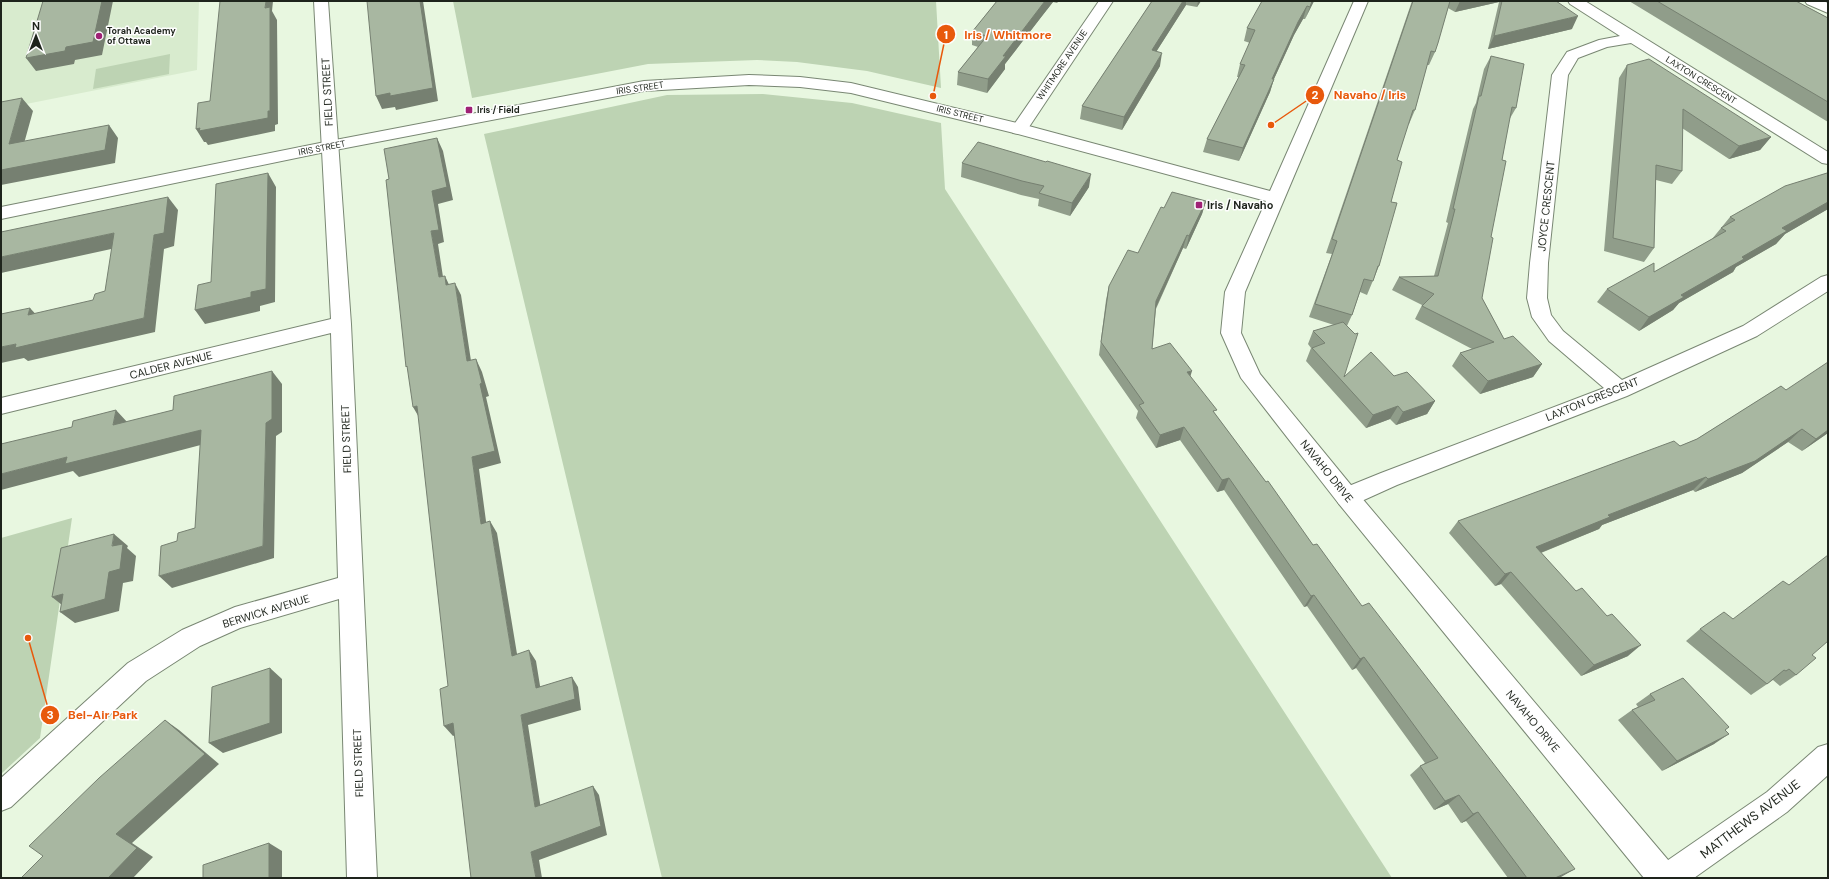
<svg xmlns="http://www.w3.org/2000/svg" width="1829" height="879" viewBox="0 0 1829 879" font-family="'DM Sans',sans-serif">
	<style>
		.built { fill: #d8ebce }
		.green { fill: #bdd3b3 }
		.lines { fill: none; stroke-linecap: round; stroke-linejoin: round }
		.street-casing { stroke: #798773; stroke-width: 2 }
		.secondary-casing { stroke: #798773; stroke-width: 2 }
		.street { fill: #fff; fill-rule: evenodd }
		.secondary { fill: #fff; fill-rule: evenodd }
		.wall { fill: #909d8a }
		.shaded-wall { fill: #768071 }
		.building { fill: #a8b7a1; stroke: #768071 }
		.poi-dot { fill: #9f2175; stroke: #fefefe; stroke-width: 1.5 }
		.labels { text-anchor: middle; dominant-baseline: central; stroke-width: 3; stroke-linejoin: round; paint-order: stroke }
		.far-poi-label { font-size: 9px; font-weight: bold; fill: #1e241c; stroke: #fefefe; text-anchor: start }
		.far-street-label { font-size: 9px; fill: #1e241c; stroke: #fefefe }
		.street-label { font-size: 11px; fill: #1e241c; stroke: #fefefe }
		.poi-label { font-size: 11px; font-weight: bold; fill: #1e241c; stroke: #fefefe; text-anchor: start }
		.near-street-label { font-size: 13px; fill: #1e241c; stroke: #fefefe }
		.leader { fill: none; stroke: #e8590c; stroke-width: 1.5 }
		.callout-dot { fill: #e8590c; stroke: #fefefe; stroke-width: 1.5 }
		.mark-label { font-size: 12px; text-anchor: middle; font-weight: bold; fill: #fff }
		.callout-label { font-size: 12px; text-anchor: middle; font-weight: bold; fill: #e8590c; stroke: #fefefe; stroke-width: 3; stroke-linejoin: round; paint-order: stroke }
	</style>
	<rect width="100%" height="100%" fill="#e8f7e0"/>
	<path class="built" d="M1,1H199L197,70L1,109Z"/>
	<path class="green" d="M453,1H936L941,88L867,71L797,62L757,60L648,64L472,98Z
		M170,54L169,74L93,89L96,69Z
		M763,94L852,103L941,123L945,189L1392,878H662L484,134L667,95Z
		M72,518L40,738L1,774V538Z"/>
	<g class="lines">
		<g class="street-casing">
			<path id="street" d="M314,1H328L351,324L377,878H347L339,599L240,628L200,646L146,681L11,807L1,811V778L128,663L182,630L235,607L338,578L331,333L1,414V398L331,319Z
				M1099,1H1113L1025,133L1019,134L1013,133L1011,129Z
				M1568,1H1585L1828,152V164L1822,163L1631,43L1607,47L1578,58L1568,75L1548,263L1547,298L1551,315L1563,331L1622,380L1743,326L1821,277L1828,275V291L1757,336L1627,396L1397,485L1355,504L1347,506L1339,504L1335,497L1339,490L1381,473L1604,388L1549,341L1532,317L1527,298L1530,263L1552,75L1567,52L1599,40L1620,36L1570,4Z
				M1805,1H1823L1828,3V13L1807,4Z
				M1828,744V775L1787,812L1694,878H1654L1658,867L1767,792L1818,747Z"/>
		</g>
		<g class="secondary-casing">
			<path id="secondary" d="M1354,1H1368L1245,292L1241,333L1260,374L1355,490L1674,867L1678,878H1644L1339,504L1241,378L1221,333L1225,292L1266,201L1014,133L851,93L800,87L749,85L644,91L330,151L1,219V207L330,141L644,81L749,75L800,77L851,83L1025,125L1270,191Z"/>
		</g>
		<use href="#street" class="street"/>
		<use href="#secondary" class="secondary"/>
	</g>
	<path class="wall" d="M997,1H1059L1057,3L1053,2L1042,16L1005,64V69L987,93L957,85L958,72L978,47L972,45V32Z
		M1152,1H1201L1197,7L1186,5L1156,52L1160,66L1122,130L1080,119L1082,106Z
		M1314,1L1305,19H1303L1294,35L1274,79L1270,92L1239,161L1203,152L1207,139L1239,77H1237L1240,64L1250,43L1244,41L1247,28Z
		M1412,1H1556L1572,29L1488,49L1499,2L1455,12L1448,8L1435,52L1429,65H1427L1415,110L1409,124H1408L1397,160L1391,202L1379,266L1367,295L1360,292L1352,315L1347,326L1344,377L1394,376L1435,401L1427,414L1396,425L1390,419L1366,428L1306,361L1311,348L1308,344L1313,331L1334,325L1309,317L1332,254L1326,253Z
		M1629,1H1796L1828,18V122Z
		M1491,56L1516,108L1509,120L1502,160L1482,298L1504,339L1542,364L1533,377L1480,394L1452,366L1460,353L1472,349L1415,319L1422,305L1392,290L1399,277L1434,276L1448,223L1446,222L1473,109L1476,103L1484,69Z
		M1627,65L1771,137L1760,150L1729,159L1682,128V171L1672,184L1656,180L1654,248L1644,262L1604,251L1619,78Z
		M962,163L1089,187L1070,216L1038,206L1039,199L1021,195L961,177Z
		M1828,173V209L1785,234L1776,244L1736,267L1733,272L1679,303L1673,310L1639,331L1597,302L1607,289L1654,272L1712,239L1730,217Z
		M1206,201L1202,214L1186,249L1183,248L1156,309L1152,349L1190,376L1215,414L1313,545L1559,878H1508L1466,821L1461,823L1448,804L1434,810L1410,775L1420,766L1425,763L1356,668L1352,670L1307,606L1304,607L1224,490L1217,492L1180,440L1156,448L1136,418L1138,411L1099,355L1106,300L1109,286L1138,253L1164,208Z
		M1781,386L1828,433L1802,451L1788,442L1742,473L1695,492L1693,490L1602,525L1599,529L1541,553L1628,656L1581,676L1501,584L1495,586L1449,533L1458,521L1680,446L1697,439Z
		M1700,629L1812,655L1796,675L1780,686L1773,680L1751,695L1686,641Z
		M1650,694L1729,727L1725,730L1714,744L1662,771L1618,720L1632,710L1638,707L1636,704Z"/>
	<path class="shaded-wall" d="M102,1H113L102,55L75,60L74,64L36,71L26,58L66,47Z
		M266,1H273L272,11L277,20L278,124L275,125V131L208,145L206,142H204L196,129L265,8Z
		M420,1H423L438,101L396,110L395,107L382,109L376,96Z
		M1045,1H1053V2L1042,16L1005,64V69L987,93L988,79L1003,56Z
		M1183,1H1186V5L1149,63L1152,50Z
		M1198,1H1201L1197,7Z
		M1312,1H1314L1305,19L1310,7Z
		M1460,1H1500L1499,2L1455,12Z
		M1307,6L1303,19L1294,35L1268,92L1272,79L1298,22Z
		M1578,16L1572,29L1488,49L1494,36Z
		M1162,53L1160,66L1122,130L1124,117Z
		M1274,79L1270,92L1239,161L1243,148Z
		M22,98L33,111L20,158L9,144Z
		M109,125L118,138L115,163L1,185V170Z
		M1771,137L1760,150L1729,159L1739,146Z
		M437,138L443,151L453,200L438,204L444,242L438,244L445,290L439,277L431,231L432,191Z
		M268,173L276,187L275,302L260,306V311L205,324L195,310L251,292Z
		M1091,174L1089,187L1070,216L1072,203Z
		M168,197L178,210L174,246L164,249L155,332L28,361L24,358L1,363V347L144,318L154,235Z
		M1206,201L1202,214L1186,249L1189,236Z
		M1828,202V209L1785,234L1776,244L1736,267L1733,272L1679,303L1673,310L1639,331L1649,317L1681,295L1742,257L1782,228Z
		M114,233L125,246L1,273V257Z
		M1187,235L1183,248L1153,314L1156,301Z
		M445,276L451,289L446,285Z
		M455,283L461,295L473,374L467,361Z
		M30,308L42,321L28,315Z
		M476,359L482,372L489,396L486,397L501,463L479,469L488,536L481,524L472,457L480,384Z
		M1542,364L1533,377L1480,394L1488,381Z
		M272,371L282,384V432L276,436L274,558L172,588L159,576L263,546L266,423Z
		M1192,371L1188,384L1187,372Z
		M1435,401L1427,414L1396,425L1403,412Z
		M417,406L420,419L413,407Z
		M1398,406L1390,419L1366,428L1373,415Z
		M116,410L128,423L113,425Z
		M1184,427L1180,440L1156,448L1160,435Z
		M1802,429L1788,442L1742,473L1695,492L1708,479Z
		M201,430L212,442L79,477L73,471L1,490V474L67,457Z
		M1828,430V433L1802,451L1816,439Z
		M1706,477L1693,490L1602,525L1599,529L1525,559L1536,547L1608,515Z
		M1229,478L1224,490L1217,492L1222,480Z
		M490,521L497,533L519,666L512,656Z
		M114,534L128,546L127,548L136,556L133,581L123,583L119,611L75,623L60,612L109,572Z
		M1511,572L1501,584L1495,586L1505,574Z
		M63,594L67,609L52,597Z
		M1314,595L1307,606L1304,607L1311,596Z
		M1641,645L1628,656L1581,676L1594,665Z
		M529,650L536,661L542,698L536,688Z
		M1364,657L1356,668L1352,670L1360,659Z
		M270,668L282,679V733L223,753L209,743Z
		M572,677L578,687L581,710L528,725L542,816L535,807L521,715Z
		M165,720L179,730L219,764L132,843L153,857L133,878H108L116,834Z
		M453,723L461,733L453,736L444,726Z
		M1729,734L1714,744L1662,771L1677,761Z
		M593,786L599,795L607,835L539,860L542,878H536L531,852Z
		M1459,795L1448,804L1434,810L1445,801Z
		M1478,812L1466,821L1461,823L1473,814Z
		M269,843L282,851V878H269Z
		M1575,869L1561,877L1559,878H1555Z"/>
	<path class="building" d="M43,1H102L93,42L66,47L65,51L26,58Z
		M220,1H266L265,8L270,7V111H268V118L199,131L200,128L196,129L198,103L210,101Z
		M367,1H420L433,88L390,96V93L376,96Z
		M997,1H1045L1003,56H1006L988,79L958,72L987,36L972,32Z
		M1152,1H1183L1152,50L1162,53L1124,117L1082,106Z
		M1262,1H1312L1310,7L1307,6L1298,22L1272,79H1274L1243,148L1207,139L1245,65L1240,64L1255,30L1247,28Z
		M1413,1H1450L1438,43L1435,52L1431,51L1415,110H1413L1397,160L1402,162L1391,202L1397,203L1379,266H1378L1373,281L1364,279L1352,315L1315,304L1337,241L1332,239Z
		M1502,1H1556L1578,16L1494,36Z
		M1657,1H1796L1828,18V102Z
		M1491,56L1524,64L1516,108L1512,107L1502,160L1506,161L1491,237L1493,238L1482,298L1504,339L1513,336L1542,364L1488,381L1460,353L1494,342L1422,306L1434,294L1399,277L1438,276L1455,209H1453L1479,96H1481Z
		M1649,59L1771,137L1739,146L1683,109L1682,171L1656,165L1654,248L1613,238L1627,65Z
		M22,98L9,144L109,125L105,150L1,170V102Z
		M437,138L447,187L432,191L439,230L431,231L439,277L445,276L446,285L455,283L467,361L476,359L482,383L480,384L495,451L472,457L481,524L490,521L512,656L529,650L536,688L572,677L575,699L521,715L535,807L593,786L601,826L531,852L536,878H471L453,723L444,726L440,689L448,686L417,406L413,407L407,366L406,367L386,180L389,179L384,149Z
		M978,142L1046,162L1047,161L1091,174L1072,203L1039,193L1044,186L1022,181L962,163Z
		M268,173L266,289L251,292V297L195,310L198,285L211,282L216,184Z
		M1827,173H1828V202L1782,228L1787,231L1742,257L1744,259L1681,295L1684,297L1649,317L1607,289L1654,263V272L1726,231L1721,228L1735,220L1730,217L1785,186Z
		M1172,192L1206,201L1189,236L1187,235L1156,301L1152,349L1170,343L1192,371L1187,372L1217,410L1213,411L1266,482L1268,481L1313,545L1317,544L1362,606L1369,603L1575,869L1555,878H1527L1478,812L1473,814L1459,795L1445,801L1420,766L1438,758L1364,657L1360,659L1314,595L1311,596L1229,478L1222,480L1184,427L1160,435L1139,405L1144,403L1101,342L1109,286L1128,250L1138,253L1161,207L1164,208Z
		M168,197L164,233L154,235L144,318L15,348L16,344L1,347V314L30,308L28,315L93,300L95,294L105,291L114,233L1,257V232Z
		M1343,322L1355,334L1358,333L1344,377L1371,352L1394,376L1407,372L1435,401L1403,412L1398,406L1373,415L1312,348L1325,343L1313,331Z
		M1828,362V430L1816,439L1802,429L1755,461L1708,479L1706,477L1608,515L1610,517L1536,547L1576,591L1582,588L1607,616L1612,614L1641,645L1594,665L1511,572L1505,574L1458,521L1674,441L1680,446L1697,439L1781,386L1786,390Z
		M272,371V419L266,423L263,546L159,576L161,546L177,541L178,533L195,528L201,430L65,464L67,457L1,474V444L72,427L73,421L116,410L113,425L173,410L174,396Z
		M114,534L112,546L123,544L120,569L109,572L105,599L60,612L63,594L52,597L61,548Z
		M1828,555V641L1812,655L1816,658L1796,675L1789,669L1786,671L1784,670L1767,684L1700,629L1724,612L1733,619L1783,581L1789,585Z
		M270,668V723L209,743L212,687Z
		M1683,678L1729,727L1725,730L1729,734L1677,761L1632,710L1655,700L1650,694Z
		M165,720L205,754L116,834L137,848L108,878H21L43,856L29,846L99,778Z
		M269,843V878H203V865Z"/>
	<g class="poi-dot">
		<circle cx="99" cy="36" r="4"/>
		<rect x="465" y="106" width="8" height="8" rx="2"/>
		<rect x="1195" y="201" width="8" height="8" rx="2"/>
	</g>
	<g class="labels">
		<g class="far-poi-label">
			<text x="107" y="31">Torah Academy<tspan x="107" dy="10">of Ottawa</tspan></text>
			<text x="477" y="110">Iris / Field</text>
		</g>
		<g class="far-street-label">
			<text transform="translate(1062 65) rotate(-56)">WHITMORE AVENUE</text>
			<text transform="translate(1701 80) rotate(32)">LAXTON CRESCENT</text>
			<text transform="translate(640 88) rotate(-8)">IRIS STREET</text>
			<text transform="translate(960 114) rotate(14)">IRIS STREET</text>
			<text transform="translate(322 148) rotate(-11)">IRIS STREET</text>
		</g>
		<g class="street-label">
			<text transform="translate(327 92) rotate(-93)">FIELD STREET</text>
			<text transform="translate(1546 206) rotate(-84)">JOYCE CRESCENT</text>
			<text transform="translate(171 365) rotate(-14)">CALDER AVENUE</text>
			<text transform="translate(1592 399) rotate(-22)">LAXTON CRESCENT</text>
			<text transform="translate(346 439) rotate(-92)">FIELD STREET</text>
			<text transform="translate(1327 471) rotate(51)">NAVAHO DRIVE</text>
			<text transform="translate(266 611) rotate(-17)">BERWICK AVENUE</text>
			<text transform="translate(1533 721) rotate(50)">NAVAHO DRIVE</text>
			<text transform="translate(358 763) rotate(-92)">FIELD STREET</text>
		</g>
		<g class="poi-label">
			<text x="1207" y="205">Iris / Navaho</text>
		</g>
		<g class="near-street-label">
			<text transform="translate(1750 819) rotate(-37)">MATTHEWS AVENUE</text>
		</g>
	</g>
	<path class="leader" d="M933 96L946 34M1271 125L1315 95M28 638L50 715"/>
	<g class="callout-dot">
		<circle cx="933" cy="96" r="4"/>
		<circle cx="1271" cy="125" r="4"/>
		<circle cx="28" cy="638" r="4"/>
		<circle cx="946" cy="34" r="10"/>
		<circle cx="1315" cy="95" r="10"/>
		<circle cx="50" cy="715" r="10"/>
	</g>
	<g class="mark-label">
		<text x="946" y="39">1</text>
		<text x="1315" y="99">2</text>
		<text x="50" y="719">3</text>
	</g>
	<g class="callout-label">
		<text x="1008" y="39">Iris / Whitmore</text>
		<text x="1370" y="99">Navaho / Iris</text>
		<text x="103" y="719">Bel-Air Park</text>
	</g>
	<rect width="1829" height="879" fill="none" stroke="#1e241c" stroke-width="4"/>
	<g transform="translate(36 36)" stroke="#fefefe" stroke-width="3" paint-order="stroke">
	<path d="M0-3L7 15L0 10L-7 15Z" fill="#1e241c"/>
	<text y="-6" font-size="11" font-weight="bold" text-anchor="middle" fill="#1e241c">N</text>
	</g>
</svg>
